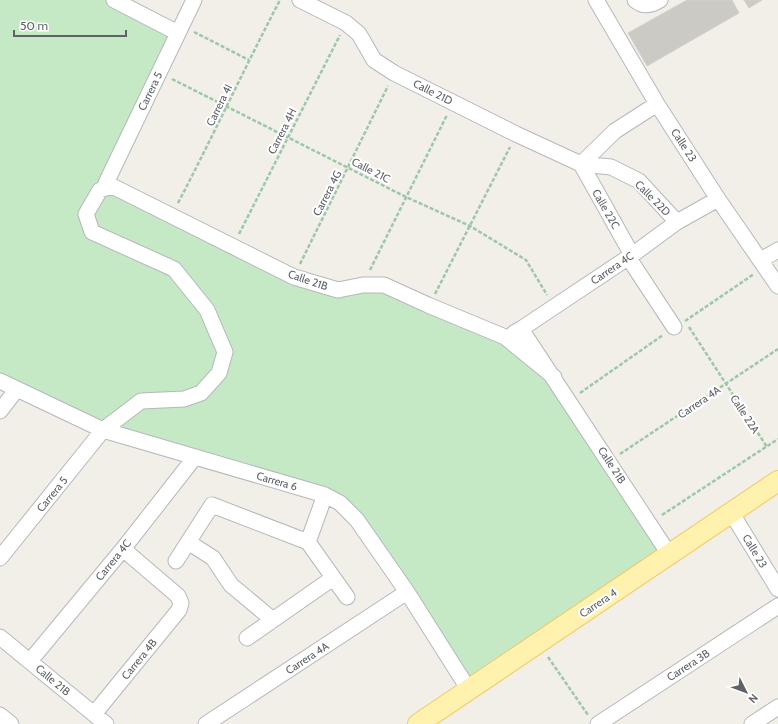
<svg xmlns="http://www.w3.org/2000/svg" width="778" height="724" viewBox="0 0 778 724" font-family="Cabin,sans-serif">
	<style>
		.green { fill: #c5e8c5 }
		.building { fill: #cccac5; stroke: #d6d1c6 }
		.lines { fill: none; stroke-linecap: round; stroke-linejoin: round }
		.minor-casing { stroke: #b5b8bc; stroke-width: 17 }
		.major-casing { stroke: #f2c960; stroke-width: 22 }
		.path { stroke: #9cc7a9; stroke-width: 2.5; stroke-dasharray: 4 2; stroke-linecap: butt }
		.minor { stroke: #fff; stroke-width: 15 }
		.major { stroke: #fff2af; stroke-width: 20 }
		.labels { text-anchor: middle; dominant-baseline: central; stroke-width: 4; stroke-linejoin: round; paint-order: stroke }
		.street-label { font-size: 11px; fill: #5f6368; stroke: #fff }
	</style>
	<rect width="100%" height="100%" fill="#f1efe8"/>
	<path class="green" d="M0,0H114L178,33L106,183L338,290L363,285L485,328L554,377L669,554L469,690L340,503L103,430L0,381Z"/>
	<path class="building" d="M687,0H732L739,13L647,66L628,33Z
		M744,0H762L749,8Z"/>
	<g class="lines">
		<g class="minor-casing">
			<path id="minor" d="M114,0L178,33
				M194,0L106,183L294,277L338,290L363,285H384L428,305L505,337L554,377
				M300,0L346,23L359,34L374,60L394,73L516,134L581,164L611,167L639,181L677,222
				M596,0L657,104L718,199L778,286
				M635,0C643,7 652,5 660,0
				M581,164L632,255
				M581,164L615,131L657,104
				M628,257L674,327
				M761,260L778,250
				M521,329L669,554
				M514,333L521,329L632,255L677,222L718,199
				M0,381L103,430L325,495L340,503L357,520L407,592L469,690
				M0,411L17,389
				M731,512L778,589
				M188,542L213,558L231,585L273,620
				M308,542L325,495
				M0,558L103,430L141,401L184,399L201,393L219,373L225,352L207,310L174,269L92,232L86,214L100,190L112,186
				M176,561L212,505L308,542L347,597
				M0,637L106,724
				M247,638L333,578
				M30,661L123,549L195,457
				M94,714L179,610L181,603L178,596L123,549
				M0,715L11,724
				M206,724L407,592
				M598,724L778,606
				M752,724L778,707"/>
		</g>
		<g class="major-casing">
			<path id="major" d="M418,724L778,481"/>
		</g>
		<path class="path" d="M194,32L249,60
			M172,79L406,197L470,226L526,260L547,295
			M178,203C213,136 245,67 280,0
			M239,234L340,35
			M300,264L388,86
			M370,270L447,115
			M435,294L510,147
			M685,321L754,274
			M689,327L767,447
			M580,393L663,335
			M620,454L778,349
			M662,515L778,439
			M548,657L588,715"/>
		<use href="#minor" class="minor"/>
		<use href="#major" class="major"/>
	</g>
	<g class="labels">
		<g class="street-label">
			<text transform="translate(150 91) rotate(-64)">Carrera 5</text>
			<text transform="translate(433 92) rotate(27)">Calle 21D</text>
			<text transform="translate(219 105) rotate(-64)">Carrera 4I</text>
			<text transform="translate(282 131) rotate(-63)">Carrera 4H</text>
			<text transform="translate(684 145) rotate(57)">Calle 23</text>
			<text transform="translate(371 170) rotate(27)">Calle 21C</text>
			<text transform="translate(327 193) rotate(-63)">Carrera 4G</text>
			<text transform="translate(653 198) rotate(45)">Calle 22D</text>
			<text transform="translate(606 209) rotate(60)">Calle 22C</text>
			<text transform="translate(612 268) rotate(-34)">Carrera 4C</text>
			<text transform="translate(308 280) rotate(19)">Calle 21B</text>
			<text transform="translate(699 402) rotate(-34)">Carrera 4A</text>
			<text transform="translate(745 414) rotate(57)">Calle 22A</text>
			<text transform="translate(612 465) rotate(57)">Calle 21B</text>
			<text transform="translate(277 481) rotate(16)">Carrera 6</text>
			<text transform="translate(52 494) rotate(-51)">Carrera 5</text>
			<text transform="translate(755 551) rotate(59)">Calle 23</text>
			<text transform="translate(113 560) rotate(-51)">Carrera 4C</text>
			<text transform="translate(598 603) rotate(-34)">Carrera 4</text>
			<text transform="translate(307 658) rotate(-33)">Carrera 4A</text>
			<text transform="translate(139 659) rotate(-51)">Carrera 4B</text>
			<text transform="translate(688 665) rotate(-33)">Carrera 3B</text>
			<text transform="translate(53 680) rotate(40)">Calle 21B</text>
		</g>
	</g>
	<g transform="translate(746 692) rotate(132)" stroke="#ffffff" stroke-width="3" paint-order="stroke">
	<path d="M0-3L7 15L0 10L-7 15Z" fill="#5f6368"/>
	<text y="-6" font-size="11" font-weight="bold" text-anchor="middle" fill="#5f6368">N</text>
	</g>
	<path d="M14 30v6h112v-6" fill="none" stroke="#5f6368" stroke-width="2"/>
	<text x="20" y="30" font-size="12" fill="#5f6368" stroke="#ffffff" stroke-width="3" paint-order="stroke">50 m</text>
</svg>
